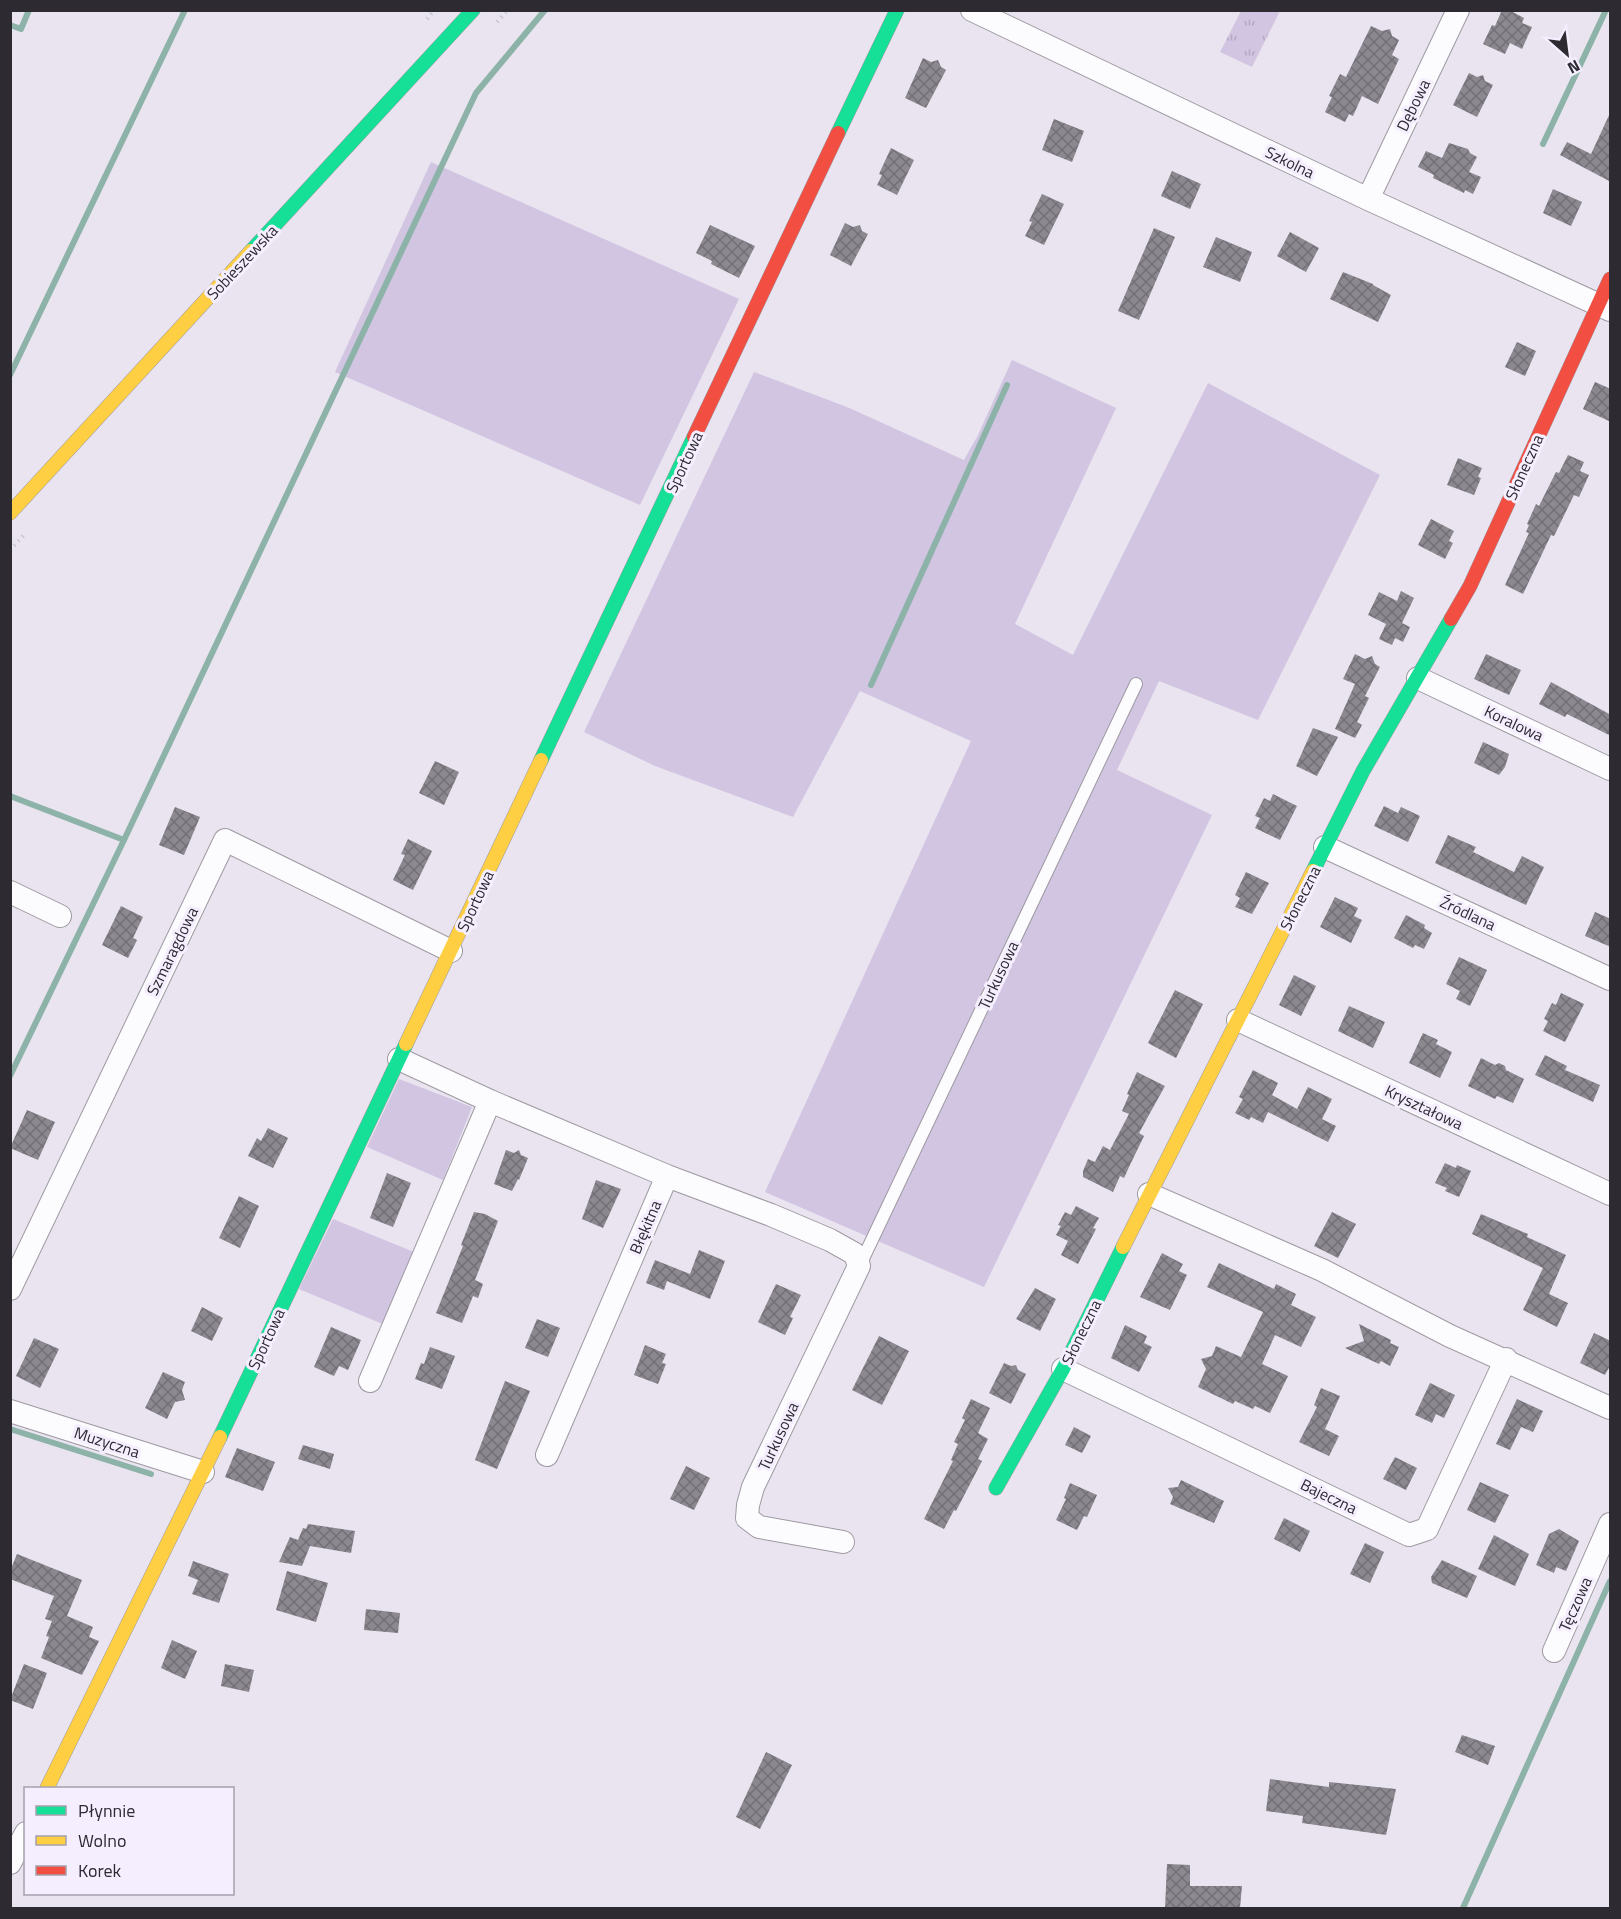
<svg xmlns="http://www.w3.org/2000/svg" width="1621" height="1919" viewBox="0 0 1621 1919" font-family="'Titillium Web',sans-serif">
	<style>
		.green { fill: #d1c5e2 }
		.park { fill: url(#park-tufts) }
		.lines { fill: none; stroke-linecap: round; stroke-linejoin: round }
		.stream { stroke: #8db3a9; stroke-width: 6 }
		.building { fill: url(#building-cross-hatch) }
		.lane-casing { stroke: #9e9aa2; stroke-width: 14 }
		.street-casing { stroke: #9e9aa2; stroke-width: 24 }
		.fast-casing { stroke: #9e9aa2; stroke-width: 15 }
		.slow-casing { stroke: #9e9aa2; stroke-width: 15 }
		.jam-casing { stroke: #9e9aa2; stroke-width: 15 }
		.path { stroke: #c9c7cc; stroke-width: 4; stroke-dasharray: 1.5 4.5; stroke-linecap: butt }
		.lane { stroke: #fcfbfd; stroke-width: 12 }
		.street { stroke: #fcfbfd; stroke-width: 22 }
		.fast { stroke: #16e098; stroke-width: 14 }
		.slow { stroke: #ffcf43; stroke-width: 14 }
		.jam { stroke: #f24e42; stroke-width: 14 }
		.labels { text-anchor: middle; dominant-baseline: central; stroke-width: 6; stroke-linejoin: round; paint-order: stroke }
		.street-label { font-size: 16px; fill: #2d2a32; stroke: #f5eefe }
	</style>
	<defs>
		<pattern id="park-tufts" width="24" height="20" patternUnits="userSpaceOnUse" patternTransform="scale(1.5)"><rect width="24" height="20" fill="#d1c5e2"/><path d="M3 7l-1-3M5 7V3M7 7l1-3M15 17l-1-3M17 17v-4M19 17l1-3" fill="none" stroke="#b4a9c2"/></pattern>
		<pattern id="building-cross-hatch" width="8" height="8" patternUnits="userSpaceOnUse" patternTransform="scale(1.5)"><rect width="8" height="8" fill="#8c8890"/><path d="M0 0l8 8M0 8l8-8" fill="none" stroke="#736f76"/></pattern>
	</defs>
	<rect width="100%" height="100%" fill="#e9e4f0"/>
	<path class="green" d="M431,162L739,299L640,505L335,372Z
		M1012,360L1116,408L1015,624L1073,655L1208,383L1380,475L1258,720L1159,681L1117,770L1212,815L984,1287L765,1192L971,741L860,691L793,817L655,766L584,732L754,372L847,407L964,460L978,435Z
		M399,1079L472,1107L443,1180L367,1147Z
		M333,1219L414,1252L385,1325L299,1289Z"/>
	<path class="park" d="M1241,11H1280L1252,67L1220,52Z"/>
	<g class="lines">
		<path class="stream" d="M10,25L21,29L29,10
			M1543,144L1606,10
			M10,375L185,10
			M871,685L1007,385
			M10,796L124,840
			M10,1076L124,840L476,93L545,10
			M10,1429L151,1474
			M1463,1908L1610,1581"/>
	</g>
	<path class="building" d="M1502,10H1509L1524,18L1522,23L1532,27L1522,49L1510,43L1505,54L1483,44L1492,25L1495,26Z
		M1371,26L1382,31L1390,29L1392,36L1399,40L1392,55L1399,59L1378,104L1362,96L1353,116L1349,114L1345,122L1325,112L1332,97L1329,96L1340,74L1346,77Z
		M923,58L931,62L938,60L941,67L946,70L926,108L905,98Z
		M1469,73L1477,77L1483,75L1485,81L1493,85L1477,117L1453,105Z
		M1611,111V182L1560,155L1567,142L1591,154Z
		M1054,119L1084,131L1072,162L1042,150Z
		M1449,143L1468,149L1470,153L1477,157L1469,172L1481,177L1473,194L1465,190L1464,193L1433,178L1434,175L1418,167L1426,151L1442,158Z
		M891,148L914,160L897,195L877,185L882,175L879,174Z
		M1172,171L1201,184L1190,209L1161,196Z
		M1553,189L1582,202L1571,226L1543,213Z
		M1042,194L1064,204L1044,245L1025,236L1032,222L1029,221Z
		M845,223L853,227L860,225L862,231L868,234L851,266L830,255Z
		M710,225L755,246L739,278L711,264L712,261L696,253Z
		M1154,228L1175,237L1139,320L1118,311Z
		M1290,232L1319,248L1306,272L1277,256Z
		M1216,237L1252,252L1240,282L1203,267Z
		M1343,272L1373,284V285L1391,295L1378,322L1330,299Z
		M1517,342L1536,351L1525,376L1505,367Z
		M1595,382L1611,389V422L1583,409Z
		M1568,455L1584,462L1580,471L1589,475L1579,497L1574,495L1554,536L1551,535L1523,594L1505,585L1529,533L1526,532L1529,525L1527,524L1536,504L1539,506L1556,472L1559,473Z
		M1458,458L1482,468L1478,477L1481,478L1474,495L1447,485Z
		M1431,519L1454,531L1449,541L1453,543L1445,559L1418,545Z
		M1401,591L1414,598L1402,623L1410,627L1403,642L1395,638L1392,645L1379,639L1386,624L1368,615L1379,592L1397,601Z
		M1355,654L1365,659L1372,656L1375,664L1380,667L1365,696L1369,698L1357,722L1362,725L1355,738L1335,729L1355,684L1343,679Z
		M1486,654L1521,670L1509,695L1474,679Z
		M1551,682L1611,715V736L1567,714L1565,717L1539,704Z
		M1313,728L1338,737L1317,776L1296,766Z
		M1483,742L1509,754L1505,767L1499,775L1474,763Z
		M435,761L459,772L444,805L419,793Z
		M1273,794L1297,806L1280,840L1255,828L1260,818L1255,816L1264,798L1270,801Z
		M1384,806L1398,813L1401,807L1420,816L1408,842L1374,826Z
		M175,807L200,817L184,855L159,845Z
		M1448,835L1476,847L1473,852L1514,872L1522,856L1544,867L1526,905L1435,863Z
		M408,839L432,851L413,890L393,880L405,855L401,854Z
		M1246,872L1269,883L1252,914L1235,907L1240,898L1235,895Z
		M1335,897L1358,908L1354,916L1362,920L1351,943L1320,927Z
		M121,906L143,917L133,938L137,940L128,958L102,945Z
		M1595,912L1611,919V947L1585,936Z
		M1406,915L1425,925L1424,928L1432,933L1424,949L1415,945L1413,948L1394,938Z
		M1459,957L1487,970L1470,1006L1456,999L1460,991L1446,984Z
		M1294,975L1316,986L1301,1016L1279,1005Z
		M1175,990L1203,1004L1176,1058L1148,1043Z
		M1561,993L1584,1004L1565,1042L1543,1031L1548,1021L1544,1019L1552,1003L1556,1005Z
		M1349,1006L1385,1022L1373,1048L1338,1031Z
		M1423,1033L1438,1040L1436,1044L1452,1052L1440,1078L1409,1063Z
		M1545,1055L1567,1066L1565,1070L1600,1085L1593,1102L1535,1075Z
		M1481,1058L1495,1065L1499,1063L1505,1066L1506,1070L1524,1079L1513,1103L1497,1096L1495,1099L1468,1086Z
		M1253,1070L1278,1083L1272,1095L1297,1109L1308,1087L1332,1099L1322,1119L1336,1126L1328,1142L1268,1112L1263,1123L1251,1117L1249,1120L1235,1113L1243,1099L1239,1097Z
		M1137,1072L1165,1086L1139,1133L1144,1136L1129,1167L1124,1178L1120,1176L1113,1192L1083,1177V1171L1088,1159L1095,1162L1103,1146L1110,1150L1129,1114L1122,1111L1129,1095L1127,1094Z
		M27,1110L55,1122L38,1160L10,1148Z
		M268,1128L288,1138L273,1168L248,1156L257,1138L261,1141Z
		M506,1150L514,1153L519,1150L521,1155L528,1158L519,1180L518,1179L512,1191L494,1184Z
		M1445,1163L1456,1168L1457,1165L1471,1171L1459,1197L1445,1191L1447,1188L1435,1183Z
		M387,1173L411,1183L393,1227L370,1218Z
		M596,1180L621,1189L603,1228L582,1219Z
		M239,1196L259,1206L240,1248L219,1238Z
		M1076,1206L1099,1218L1093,1228L1096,1229L1078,1264L1061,1255L1068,1241L1056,1235L1061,1226L1058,1225L1065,1212L1071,1215Z
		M474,1212L485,1214L498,1221L475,1280L483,1284L478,1298L473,1296L462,1323L436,1313L463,1246L461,1245Z
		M1332,1212L1356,1224L1338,1258L1314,1246Z
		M1481,1214L1528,1234L1527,1237L1566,1255L1549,1294L1568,1303L1557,1327L1523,1310L1543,1268L1472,1234Z
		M699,1250L725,1261L710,1299L667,1281L664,1290L646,1283L655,1260L690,1274Z
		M1162,1253L1183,1264L1179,1271L1187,1275L1170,1310L1140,1297Z
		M1219,1263L1274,1289L1276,1284L1296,1294L1291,1305L1316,1317L1301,1347L1275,1335L1262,1364L1288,1376L1270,1413L1255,1406L1253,1409L1235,1401L1233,1404L1198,1387L1206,1369L1201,1359L1212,1356L1216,1346L1241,1357L1263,1312L1207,1287Z
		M776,1284L801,1295L790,1317L793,1318L785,1335L758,1322Z
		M1035,1288L1056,1299L1040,1331L1016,1319Z
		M202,1307L223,1318L212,1341L191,1331Z
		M537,1319L560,1328L548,1357L525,1348Z
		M1359,1324L1391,1340L1390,1343L1399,1347L1390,1366L1381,1361L1379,1364L1345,1348L1364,1341Z
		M1125,1325L1147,1336L1144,1343L1152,1347L1139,1372L1111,1358Z
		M331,1327L361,1340L348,1370L339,1366L334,1376L314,1367Z
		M1594,1333L1611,1341V1364L1605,1375L1580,1363Z
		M879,1336L909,1351L882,1405L852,1390Z
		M34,1338L59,1349L40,1388L16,1376Z
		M645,1345L666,1354L662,1363L666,1364L658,1384L634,1375Z
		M430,1347L455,1356L442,1389L415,1379L421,1363L424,1364Z
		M1004,1363L1011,1366L1016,1365L1018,1370L1026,1374L1011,1404L989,1393Z
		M163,1372L185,1382L182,1390L185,1400L175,1402L167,1419L145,1408Z
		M505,1381L530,1391L497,1469L475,1460Z
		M1430,1383L1455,1395L1444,1418L1436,1414L1432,1423L1415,1415Z
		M1321,1388L1340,1396L1325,1429L1339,1436L1329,1456L1299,1442L1317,1407L1314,1405Z
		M971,1399L990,1408L978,1433L988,1439L978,1459L982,1461L956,1511L954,1510L944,1529L924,1519L953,1461L951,1460L958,1444L954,1442L965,1420L962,1418Z
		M1517,1399L1543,1411L1533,1432L1521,1427L1510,1450L1496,1444Z
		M1074,1427L1091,1436L1082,1453L1065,1445Z
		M303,1445L334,1454L330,1469L298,1459Z
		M237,1448L275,1462L263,1491L225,1477Z
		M1395,1457L1417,1468L1406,1490L1383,1479Z
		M686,1466L710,1478L694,1510L670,1499Z
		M1181,1480L1224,1501L1214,1523L1170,1504L1173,1497L1168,1488L1178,1487Z
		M1480,1482L1509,1495L1495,1523L1467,1510Z
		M1070,1483L1097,1495L1087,1517L1084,1516L1077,1530L1056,1520L1066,1499L1064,1498Z
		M1284,1518L1310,1531L1300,1552L1274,1539Z
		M308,1524L355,1531L351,1553L310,1546L302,1566L279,1562L290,1537L298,1540L303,1528L306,1529Z
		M1559,1529L1579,1541L1566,1571L1556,1567L1554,1573L1536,1565L1549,1534Z
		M1494,1535L1529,1554L1515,1586L1478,1569Z
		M1365,1543L1384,1552L1370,1583L1350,1574Z
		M17,1554L82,1580L67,1616L93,1627L89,1637L99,1641L82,1675L41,1658L49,1637L46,1636L52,1621L45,1619L54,1596L10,1579V1571Z
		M1442,1560L1477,1576L1467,1598L1432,1583L1431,1577Z
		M193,1561L229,1574L219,1603L192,1594L198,1580L188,1576Z
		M287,1571L328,1583L316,1622L276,1610Z
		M366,1609L400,1613L398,1633L364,1630Z
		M172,1640L197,1651L185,1679L161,1668Z
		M24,1664L47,1673L33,1709L10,1700Z
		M225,1664L254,1670L249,1692L221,1686Z
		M1462,1735L1495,1746L1488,1765L1455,1752Z
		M766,1752L792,1765L760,1829L736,1817Z
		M1270,1779L1329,1787V1782L1396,1789L1386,1835L1302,1823L1303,1816L1266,1811Z
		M1167,1864L1190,1865V1886H1242L1240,1908H1165Z"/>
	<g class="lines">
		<g class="lane-casing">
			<path id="lane" d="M860,1265L1136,684"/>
		</g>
		<g class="street-casing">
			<path id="street" d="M972,10L1368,199L1610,310
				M1368,199L1458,10
				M1418,678L1610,769
				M1325,847L1610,979
				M10,892L60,916
				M1238,1020L1610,1194
				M490,1101L667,1176L771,1215L830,1240L855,1254L859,1266L753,1487L748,1505L747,1518L759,1527L843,1542
				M1149,1194L1322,1270L1450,1336L1610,1408
				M10,1289L225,840L451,951
				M1063,1369L1409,1535L1427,1529L1506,1359
				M370,1381L490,1101L399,1059
				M10,1411L203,1472
				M547,1455L667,1176
				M1554,1651L1610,1524
				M10,1863L26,1833"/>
		</g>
		<g class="fast-casing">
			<path id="fast" d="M838,133L897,10
				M251,251L473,10
				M541,760L694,437
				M1313,871L1363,771L1451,619
				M220,1437L406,1044
				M996,1488L1063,1369L1123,1247"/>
		</g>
		<g class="slow-casing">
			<path id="slow" d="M10,513L251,251
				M406,1044L541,760
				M1123,1247L1313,871
				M47,1788L220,1437"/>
		</g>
		<g class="jam-casing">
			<path id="jam" d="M694,437L838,133
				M1451,619L1470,586L1610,279"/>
		</g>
		<path class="path" d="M427,19L434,10
			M497,22L508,10
			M10,550L24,535"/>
		<use href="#lane" class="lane"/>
		<use href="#street" class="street"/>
		<use href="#fast" class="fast"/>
		<use href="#slow" class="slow"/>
		<use href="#jam" class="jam"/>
	</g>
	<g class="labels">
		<g class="street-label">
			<text transform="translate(1413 105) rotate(-64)">Dębowa</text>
			<text transform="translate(1290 162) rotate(26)">Szkolna</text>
			<text transform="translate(242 262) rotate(-47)">Sobieszewska</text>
			<text transform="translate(684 462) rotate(-65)">Sportowa</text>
			<text transform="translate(1524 467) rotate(-66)">Słoneczna</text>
			<text transform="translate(1514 723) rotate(25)">Koralowa</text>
			<text transform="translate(1300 898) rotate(-63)">Słoneczna</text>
			<text transform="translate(475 901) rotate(-65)">Sportowa</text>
			<text transform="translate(1468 913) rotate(25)">Źródlana</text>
			<text transform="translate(172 951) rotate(-64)">Szmaragdowa</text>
			<text transform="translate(998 975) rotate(-65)">Turkusowa</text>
			<text transform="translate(1424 1107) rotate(25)">Kryształowa</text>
			<text transform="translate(645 1227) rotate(-67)">Błękitna</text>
			<text transform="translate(1081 1332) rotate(-64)">Słoneczna</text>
			<text transform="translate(266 1339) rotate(-65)">Sportowa</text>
			<text transform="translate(778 1436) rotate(-65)">Turkusowa</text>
			<text transform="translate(107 1442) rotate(18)">Muzyczna</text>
			<text transform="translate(1329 1496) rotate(26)">Bajeczna</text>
			<text transform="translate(1575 1604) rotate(-66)">Tęczowa</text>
		</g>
	</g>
	<rect width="1621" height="1919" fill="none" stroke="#2d2a32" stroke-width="24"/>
	<rect x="24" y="1787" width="210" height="108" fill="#f5eefe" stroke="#a5a0ac" stroke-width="1.5"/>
	<rect x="36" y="1806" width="30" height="9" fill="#16e098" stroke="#a5a0ac" stroke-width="1.5"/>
	<text x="78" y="1817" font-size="18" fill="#2d2a32">Płynnie</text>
	<rect x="36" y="1836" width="30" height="9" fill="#ffcf43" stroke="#a5a0ac" stroke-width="1.5"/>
	<text x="78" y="1847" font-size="18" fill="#2d2a32">Wolno</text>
	<rect x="36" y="1866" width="30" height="9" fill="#f24e42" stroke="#a5a0ac" stroke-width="1.5"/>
	<text x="78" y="1877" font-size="18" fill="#2d2a32">Korek</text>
	<g transform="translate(1567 54) rotate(152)" stroke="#f5eefe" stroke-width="4.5" paint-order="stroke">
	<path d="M0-4.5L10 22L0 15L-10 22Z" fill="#2d2a32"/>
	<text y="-9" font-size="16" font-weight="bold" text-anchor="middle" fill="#2d2a32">N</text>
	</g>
</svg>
